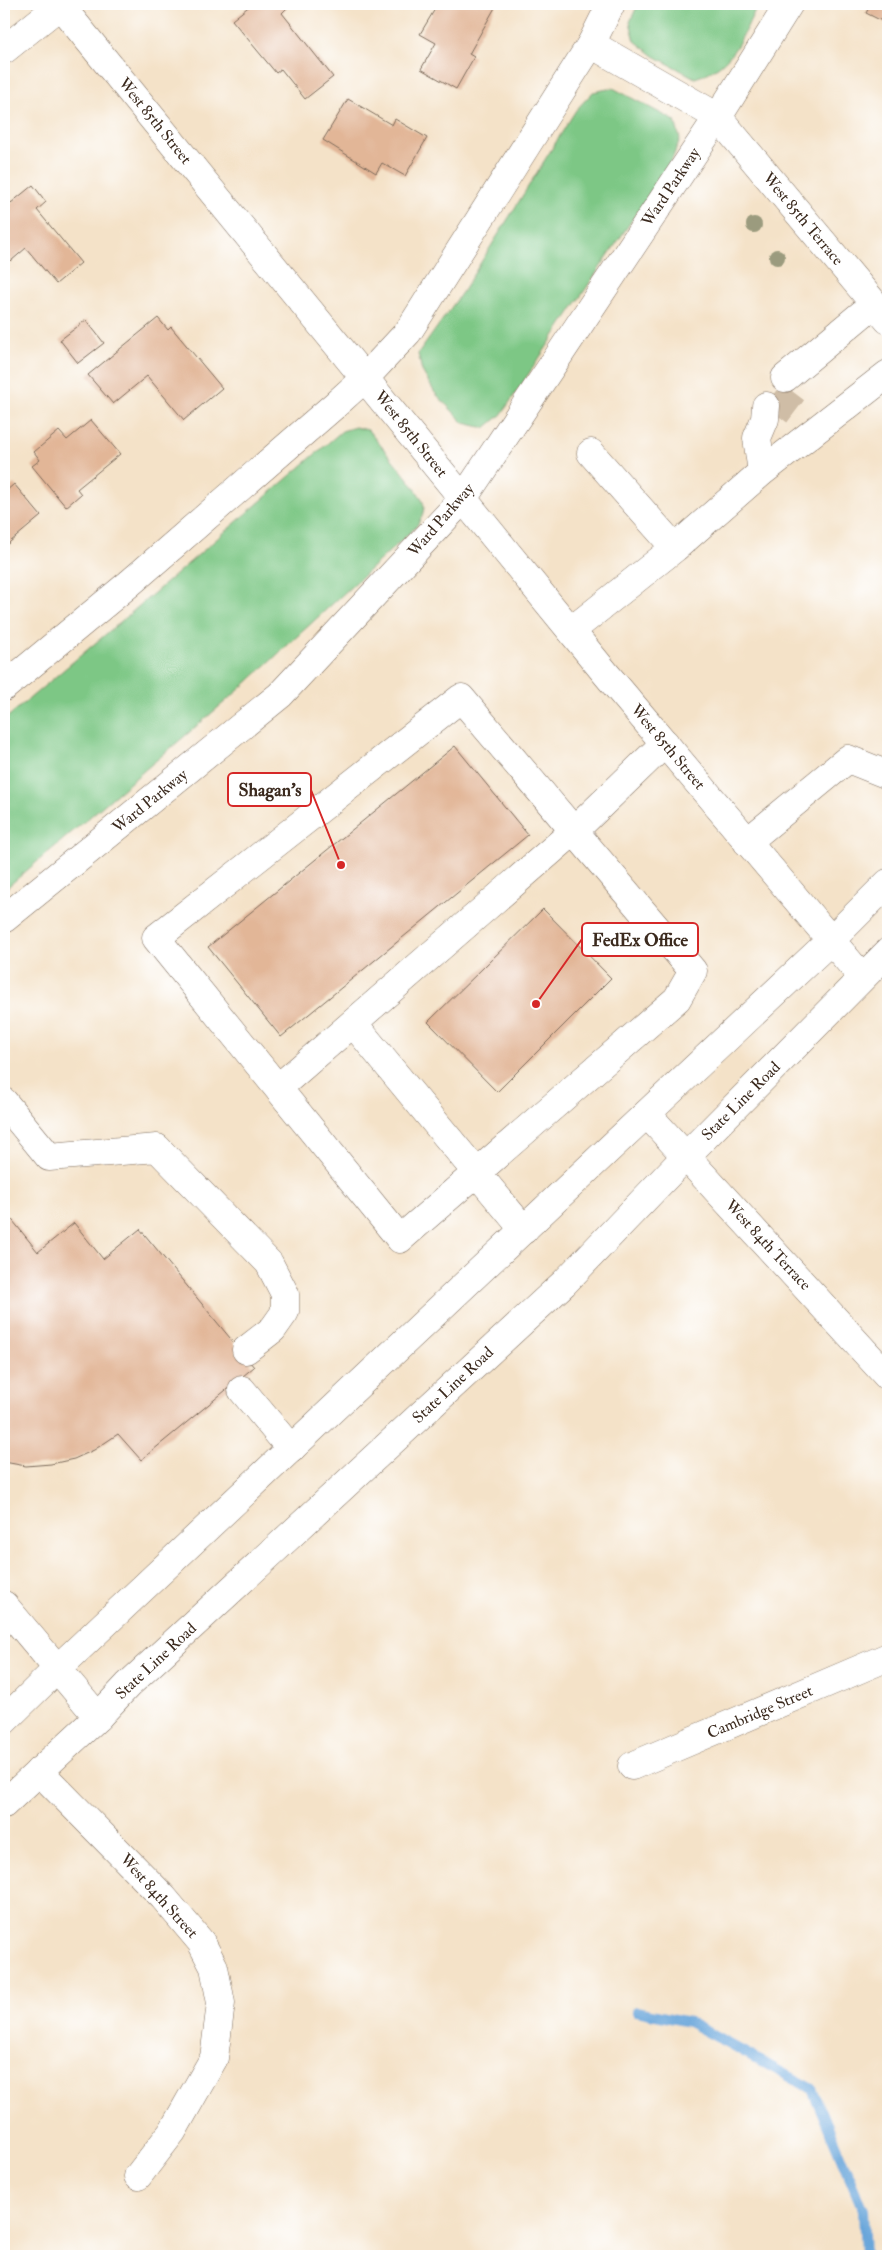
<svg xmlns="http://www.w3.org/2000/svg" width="892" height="2260" viewBox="0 0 892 2260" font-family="'IM FELL Double Pica',serif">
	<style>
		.green { fill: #7dc785; stroke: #5c7852 }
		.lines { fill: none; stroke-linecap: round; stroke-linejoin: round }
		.stream { stroke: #69a6da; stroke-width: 10 }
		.building { fill: #e2b697 }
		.minor-tunnel { stroke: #cfbda6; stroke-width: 28; stroke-dasharray: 28 14; stroke-linecap: butt }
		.minor-casing { stroke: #7c6a5a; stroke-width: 29 }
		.major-casing { stroke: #7c6a5a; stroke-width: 29 }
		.minor { stroke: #fff; stroke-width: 28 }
		.major { stroke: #fff; stroke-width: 28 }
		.tree { fill: #9b9b7e }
		.labels { text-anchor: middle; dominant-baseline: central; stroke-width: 4.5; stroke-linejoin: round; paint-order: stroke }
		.street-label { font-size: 16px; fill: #3b2a1e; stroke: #fff }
		.leader { fill: none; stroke: #d62828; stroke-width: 2 }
		.callout-dot { fill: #d62828; stroke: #fff; stroke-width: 2 }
		.callout { fill: #fff; stroke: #d62828; stroke-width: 2 }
		.callout-label { font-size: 18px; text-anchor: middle; font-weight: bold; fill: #3b2a1e }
	</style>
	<rect width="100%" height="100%" fill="#fff"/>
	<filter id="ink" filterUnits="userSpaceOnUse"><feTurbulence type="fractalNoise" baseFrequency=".02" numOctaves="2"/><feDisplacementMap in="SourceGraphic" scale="10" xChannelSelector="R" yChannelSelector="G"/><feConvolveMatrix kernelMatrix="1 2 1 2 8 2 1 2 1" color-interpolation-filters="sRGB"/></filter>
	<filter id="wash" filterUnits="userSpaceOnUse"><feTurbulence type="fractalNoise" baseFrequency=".0096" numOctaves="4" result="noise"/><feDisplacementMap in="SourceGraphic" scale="20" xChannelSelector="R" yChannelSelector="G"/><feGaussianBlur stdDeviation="1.12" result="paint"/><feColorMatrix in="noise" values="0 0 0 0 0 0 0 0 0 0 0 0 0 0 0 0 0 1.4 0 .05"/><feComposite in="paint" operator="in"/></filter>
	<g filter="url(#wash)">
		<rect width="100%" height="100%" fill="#f4e2c8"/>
		<path class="green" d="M638,4H758C741,38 734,66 695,78L654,56L635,41L630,22Z
			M613,88L675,121L680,139L671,162L501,415L485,428L464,423L435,393L422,371L418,354L463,291L576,110L593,92Z
			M355,427L368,430C378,443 424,494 424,506C424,514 420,520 416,527L240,689L4,890V720L125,618L342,431Z"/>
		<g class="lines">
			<path class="stream" d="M637,2011L689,2022L812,2089L863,2210L865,2256"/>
		</g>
		<g id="blocks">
			<path class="building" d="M252,4H283L287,8L282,13L333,77L305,99L281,69L276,73L232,20Z
				M438,4H497L469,54L474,57L456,89L421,69L436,43L420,34Z
				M871,4H888V24L866,13Z
				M348,99L392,125L395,119L427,138L405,176L382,163L376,173L323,140Z
				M33,185L46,202L37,210L81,263L56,284L26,248L11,261L4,251V201L7,198L11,203Z
				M158,318L168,330L171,327L222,388L184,420L147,376L113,404L88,375Z
				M86,320L104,343L78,363L60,340Z
				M91,420L120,454L77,489L81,494L66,507L32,466L40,460L34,452L59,431L67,440Z
				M14,484L41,516L4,547V493Z
				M455,746L528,835L281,1037L208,947Z
				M543,909L611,978L497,1092L428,1022Z
				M9,1216L38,1252L74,1223L103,1259L140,1229L254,1367L141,1460L118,1434L94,1450L74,1459L51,1464L26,1466L4,1462V1220Z"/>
		</g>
	</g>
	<g filter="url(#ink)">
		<use href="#blocks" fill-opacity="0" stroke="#7c6a5a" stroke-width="1"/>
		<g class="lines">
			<path class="minor-tunnel" d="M776,414L798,385"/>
			<g class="minor-casing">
				<path id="minor" d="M591,44L718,117L888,320
					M4,50L60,5
					M785,378L874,304
					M591,453L675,548
					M762,472L757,438L765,419L766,406
					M572,630L675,548L762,472L888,374
					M461,698L693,971L677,999L400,1239L156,938Z
					M747,842L848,759L888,775
					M353,1023L524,1230
					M278,1088L574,831L665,743
					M4,1102L49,1157L157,1148L269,1263L285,1294V1312L273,1329L246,1350
					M647,1114L888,1377
					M242,1390L291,1449
					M4,1605L98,1717
					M632,1766L888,1657
					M39,1771L163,1897L201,1942L214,1967L221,2003L214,2058L172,2132L138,2176"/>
			</g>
			<g class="major-casing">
				<path id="major" d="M59,4L607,675L862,977
					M4,687L130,583L335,405L365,378L408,332L591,44L611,4
					M4,919L280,695L463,499L718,117L789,4
					M4,1721L57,1669L831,940L888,883
					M4,1804L98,1717L128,1685L564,1283L686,1156L888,952"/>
			</g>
			<use href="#minor" class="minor"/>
			<use href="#major" class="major"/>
		</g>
		<g class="tree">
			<circle cx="754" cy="225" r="8"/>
			<circle cx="777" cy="257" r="8"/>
		</g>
	</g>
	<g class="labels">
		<g class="street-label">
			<text transform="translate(155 121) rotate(51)">West 85th Street</text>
			<text transform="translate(671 187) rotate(-56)">Ward Parkway</text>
			<text transform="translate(803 219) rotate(50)">West 85th Terrace</text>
			<text transform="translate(411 434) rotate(51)">West 85th Street</text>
			<text transform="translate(441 520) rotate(-49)">Ward Parkway</text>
			<text transform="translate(668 747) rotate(50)">West 85th Street</text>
			<text transform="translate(150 801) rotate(-39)">Ward Parkway</text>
			<text transform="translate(741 1101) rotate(-45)">State Line Road</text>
			<text transform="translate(768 1245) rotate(47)">West 84th Terrace</text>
			<text transform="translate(453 1385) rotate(-43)">State Line Road</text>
			<text transform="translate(156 1661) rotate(-43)">State Line Road</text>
			<text transform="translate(760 1712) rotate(-23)">Cambridge Street</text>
			<text transform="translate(159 1896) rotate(48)">West 84th Street</text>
		</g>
	</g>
	<path class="leader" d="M341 865L311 790M536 1004L582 939"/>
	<g class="callout-dot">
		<circle cx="341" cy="865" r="5"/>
		<circle cx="536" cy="1004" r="5"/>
	</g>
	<g class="callout">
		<rect x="228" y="773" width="83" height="33" rx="5"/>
		<rect x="582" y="923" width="116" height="33" rx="5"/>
	</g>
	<g class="callout-label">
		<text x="270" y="796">Shagan's</text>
		<text x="640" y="946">FedEx Office</text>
	</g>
	<rect width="892" height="2260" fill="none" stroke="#fff" stroke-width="20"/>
</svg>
